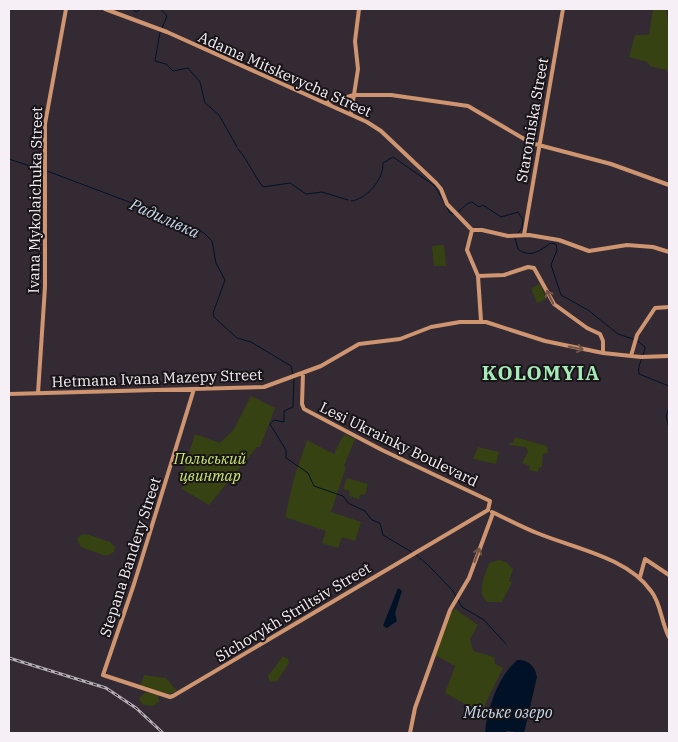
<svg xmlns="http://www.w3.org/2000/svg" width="678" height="742" viewBox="0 0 678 742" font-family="'IBM Plex Serif',serif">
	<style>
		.green { fill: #364212 }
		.water { fill: #011227 }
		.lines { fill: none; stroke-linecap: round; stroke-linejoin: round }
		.stream { stroke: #011227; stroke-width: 1 }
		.secondary { stroke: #ce9570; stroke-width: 4 }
		.rail-casing { stroke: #b5aeb5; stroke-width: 3 }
		.rail { stroke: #181418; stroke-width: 1; stroke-dasharray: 4; stroke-linecap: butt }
		.oneway { stroke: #735444 }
		.labels { text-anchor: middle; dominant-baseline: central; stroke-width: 4; stroke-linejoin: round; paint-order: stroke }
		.street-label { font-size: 15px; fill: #f6f0f6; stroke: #181418 }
		.park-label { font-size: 15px; font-style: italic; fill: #cbeb6e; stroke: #181418 }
		.water-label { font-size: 16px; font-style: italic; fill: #c8d9eb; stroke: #181418 }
		.district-label { font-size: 20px; font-weight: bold; letter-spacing: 1px; fill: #a6ebb7; stroke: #181418 }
	</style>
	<rect width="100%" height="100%" fill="#332a33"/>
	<path class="green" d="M653,9H666L669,27V76L667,70L650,66L647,62L629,57L635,35H649Z
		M444,245L446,266H434L432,246Z
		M540,284L546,299L537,303L531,288Z
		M251,396L275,408L260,447H257L209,505L182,489L183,483L180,482L195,434L220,443L234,429Z
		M344,434L355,439L344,466L346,467L331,512L361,522L355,541L342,537L338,548L322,543L326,531L285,517L294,478L307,440L334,454Z
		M515,437L547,446L548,453L543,454L542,467L539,468L538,472L529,470L530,466L522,463L528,452L526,447L509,445V443H513Z
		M478,447L499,452L496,464L473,459Z
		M347,478L368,484L365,495L360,494L359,499L349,496L350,491L343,489Z
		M86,534L110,542L115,547L114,552L106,556L81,547L77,539L81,535Z
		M499,560L506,562L513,569L509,581L512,582L502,602H488C475,594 485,576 489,563Z
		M455,609L478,625L470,639L473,651L494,657L495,664L503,668L486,702L483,714L445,693L455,666L435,655L450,613Z
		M283,656L288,659L289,663L277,681L270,682L268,676Z
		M144,675L166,678L177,691L169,694L140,686Z
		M145,692L158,695L159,702L153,706L143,705L139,699Z"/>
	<path class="water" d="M398,588L402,591L395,613L397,621L387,628L383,626L384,623Z
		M517,660C528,659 535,666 537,677L524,733L507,731L504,733H485C487,709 498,677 517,660Z"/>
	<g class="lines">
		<path class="stream" d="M132,9L136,12L141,9
			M161,9L167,16L162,28
			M160,32L155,61L166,64L173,71L188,68L200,82L205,103L219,115L237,147
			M238,149C249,162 253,174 263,187L290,183L306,194L322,192L348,200
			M9,159L42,170
			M47,171L185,223L204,233L212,241L216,263L225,280L213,313L214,317L237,338L251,342L291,366L293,374
			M351,201C366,200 384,179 383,163L393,157L435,186L450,213L453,214
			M458,212L467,204L472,202L479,207L483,205L501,217L518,212L523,220L522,228L517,234
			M515,238L518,249C531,259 540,250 551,243L556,244L557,250L551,265L561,295L588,310L618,334L633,339
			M638,341L645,347C644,357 637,365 639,374L669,386
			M294,378L293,407L284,411V422L274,420L270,424L286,450V458L308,473L314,486L343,496L348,503L365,511L372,520L380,523L383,535L415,554L429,566L453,591L462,607L484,620L506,644
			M669,408L666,416L669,428"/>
		<path class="secondary" d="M105,9L167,32L367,122L381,131L436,183L441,189L447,204L472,230
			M326,103L354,95H391L468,106L531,143L611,164L669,185
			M351,114L358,69L355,41L359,9
			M472,230H482L508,236L529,235L559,240L589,251L627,245L653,247L669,252
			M472,230L467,250L478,276L481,321
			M524,235L563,9
			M478,276L504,275L528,267L534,268L554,304L587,328L600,334L603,341V353
			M631,356L637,335L655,308L669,307
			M303,373L302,404L304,409L382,450L490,501L488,510
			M194,389L134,584L103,675L170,697L173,696L488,510
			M38,393L45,287V124L66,9
			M9,394L264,387L321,366L359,344L400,339L431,327L460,322H486L545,341L603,353L641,357L669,356
			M492,512C507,519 522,527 537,533C573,548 627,557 651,591C661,603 661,622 669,637
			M640,577L645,559L669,575
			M410,733L415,708L450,610L469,578L493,513"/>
		<g class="rail-casing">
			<path id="rail" d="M9,658L106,688L136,708L163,733"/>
		</g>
		<use href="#rail" class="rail"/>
	</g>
	<defs><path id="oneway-shaft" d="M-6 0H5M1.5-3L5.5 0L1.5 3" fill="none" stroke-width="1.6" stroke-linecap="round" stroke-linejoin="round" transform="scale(1.25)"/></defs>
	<g class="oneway">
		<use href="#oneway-shaft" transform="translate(550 297) rotate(-116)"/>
		<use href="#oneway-shaft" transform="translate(576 348) rotate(12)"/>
		<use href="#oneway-shaft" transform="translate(477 555) rotate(-70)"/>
	</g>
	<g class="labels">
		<g class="street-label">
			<text transform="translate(285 74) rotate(24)">Adama Mitskevycha Street</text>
			<text transform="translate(532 120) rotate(-80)">Staromiska Street</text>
			<text transform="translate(35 200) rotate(-89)">Ivana Mykolaichuka Street</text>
			<text transform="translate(157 378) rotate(-2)">Hetmana Ivana Mazepy Street</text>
			<text transform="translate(399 444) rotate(26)">Lesi Ukrainky Boulevard</text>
			<text transform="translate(130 557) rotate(-72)">Stepana Bandery Street</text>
			<text transform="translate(293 612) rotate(-31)">Sichovykh Striltsiv Street</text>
		</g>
		<g class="park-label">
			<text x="210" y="458">Польський<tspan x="210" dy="17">цвинтар</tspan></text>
		</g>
		<g class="water-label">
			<text transform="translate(165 218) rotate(24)">Радилівка</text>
			<text x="508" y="712">Міське озеро</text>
		</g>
		<g class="district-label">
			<text x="541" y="372">KOLOMYIA</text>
		</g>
	</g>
	<rect width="678" height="742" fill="none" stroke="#f6f0f6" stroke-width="20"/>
</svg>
